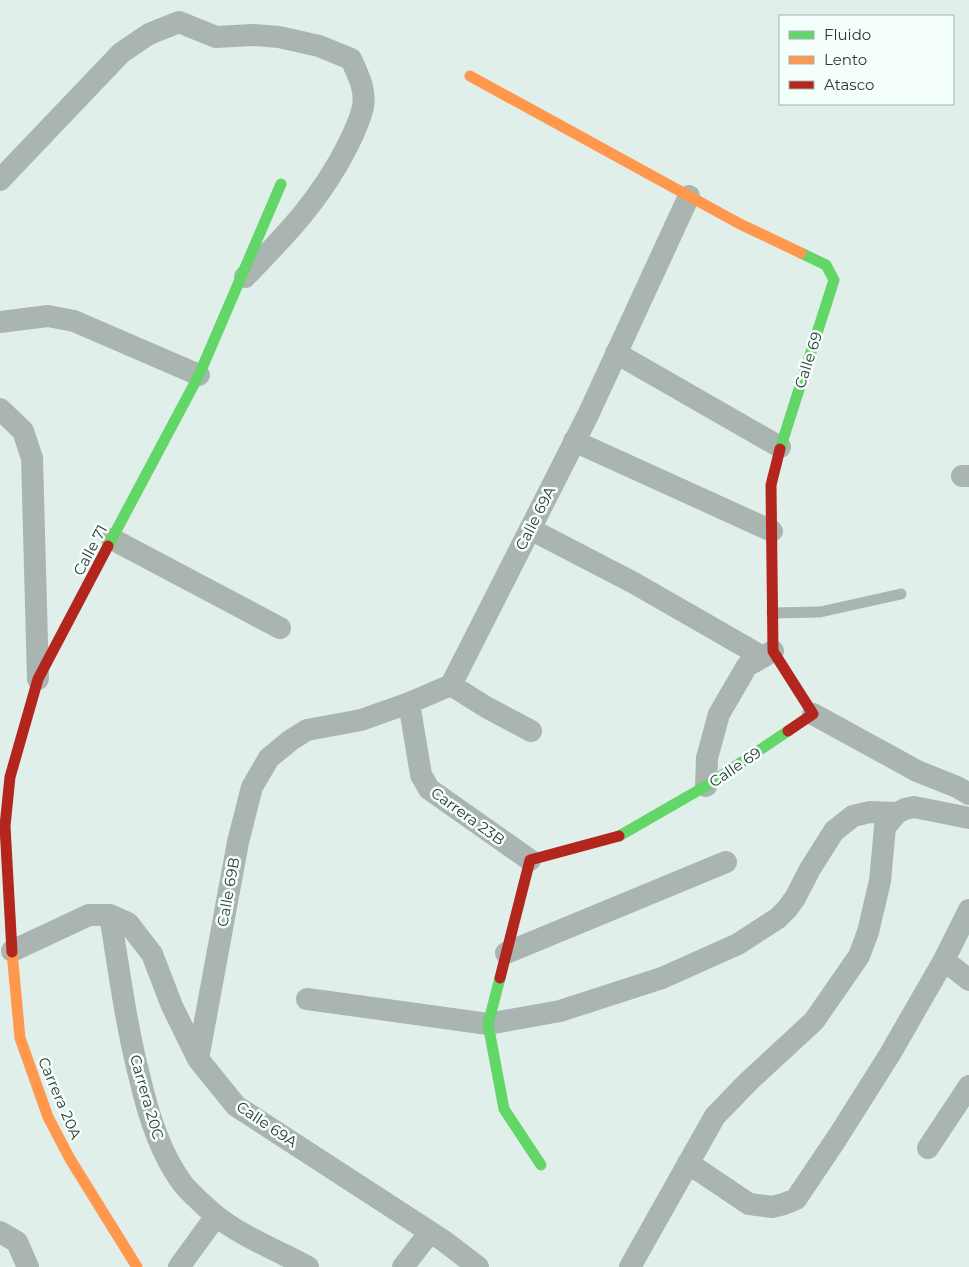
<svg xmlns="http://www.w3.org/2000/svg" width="969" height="1267" viewBox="0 0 969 1267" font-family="Montserrat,sans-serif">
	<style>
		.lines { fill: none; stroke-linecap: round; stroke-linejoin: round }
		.lane { stroke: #aab5b2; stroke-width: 11 }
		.street { stroke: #aab5b2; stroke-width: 22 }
		.fast { stroke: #63d668; stroke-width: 11 }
		.slow { stroke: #ff974d; stroke-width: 11 }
		.jam { stroke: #b3261e; stroke-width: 11 }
		.labels { text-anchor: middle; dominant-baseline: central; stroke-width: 5; stroke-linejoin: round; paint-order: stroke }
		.street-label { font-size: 15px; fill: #2e3835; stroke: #f4fefb }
	</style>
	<rect width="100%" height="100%" fill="#e1efeb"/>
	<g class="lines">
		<path class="lane" d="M772,613L820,612L901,594"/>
		<path class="street" d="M0,180L121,53L149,34L179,22L216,37L253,35L279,37L319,46L351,59C358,75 366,89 363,107C360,120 354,133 348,145C321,199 286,235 245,277
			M0,322L48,316L74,321L199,375
			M616,353L780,447
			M0,409L23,431L32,458L38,679
			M574,441L772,531
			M962,476H969
			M530,529L634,583L763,657
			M112,539L280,628
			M451,685L486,707L531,731
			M409,703L421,775L429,789L530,860
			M813,714L917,771L957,787L969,794
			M706,786L707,758L719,714L747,666L773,651
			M110,915C119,970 126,1025 140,1079C148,1114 159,1150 180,1180C188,1192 205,1206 215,1215C242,1237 277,1250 308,1267
			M12,951L89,915H110L128,923L152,954L172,1006L198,1059L236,1106L444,1241L478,1267
			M506,953L726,862
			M944,960L969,980
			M307,999L488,1024L560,1011L662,978L738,944L778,918L787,909L795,898L810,869L834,831L853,816L870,812L897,813
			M198,1059L238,842L252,787L269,758L291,740L307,730L361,720L409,703L451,685L588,415L689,196
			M928,1148L969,1086
			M688,1163L749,1204L772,1207L784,1204L796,1199L837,1138L890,1054L944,960L969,910
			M0,1232L17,1242L28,1267
			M179,1267L216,1216
			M403,1267L430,1232
			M630,1267L715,1116L749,1081L814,1021L859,956L868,932L880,881L885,827L897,813L905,809L914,807L969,818"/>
		<path class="fast" d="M780,449L834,280L826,265L801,253
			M108,546L199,375L281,184
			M619,836L706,786L788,731
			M500,978L488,1024L504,1109L541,1165"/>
		<path class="slow" d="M470,76L740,224L801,253
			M12,952L20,1038L48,1117L70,1159L137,1267"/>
		<path class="jam" d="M780,449L771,485L773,651L813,714L788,731
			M12,952L5,826L10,777L38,679L108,546
			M500,978L530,860L619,836"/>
	</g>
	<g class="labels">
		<g class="street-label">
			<text transform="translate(808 360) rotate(-72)">Calle 69</text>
			<text transform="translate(535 518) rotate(-63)">Calle 69A</text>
			<text transform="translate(90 550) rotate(-62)">Calle 71</text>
			<text transform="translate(735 767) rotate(-34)">Calle 69</text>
			<text transform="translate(468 816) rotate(36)">Carrera 23B</text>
			<text transform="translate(228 892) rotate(-80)">Calle 69B</text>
			<text transform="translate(147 1097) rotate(74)">Carrera 20C</text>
			<text transform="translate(60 1098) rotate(67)">Carrera 20A</text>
			<text transform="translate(267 1124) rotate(34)">Calle 69A</text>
		</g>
	</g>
	<rect x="779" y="15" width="175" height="90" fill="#f4fefb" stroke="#a5afac"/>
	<rect x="789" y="31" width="25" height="8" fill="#63d668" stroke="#a5afac"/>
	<text x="824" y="40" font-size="15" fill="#2e3835">Fluido</text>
	<rect x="789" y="56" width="25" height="8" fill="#ff974d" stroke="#a5afac"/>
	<text x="824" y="65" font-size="15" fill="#2e3835">Lento</text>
	<rect x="789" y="81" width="25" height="8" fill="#b3261e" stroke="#a5afac"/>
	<text x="824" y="90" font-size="15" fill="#2e3835">Atasco</text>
</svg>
